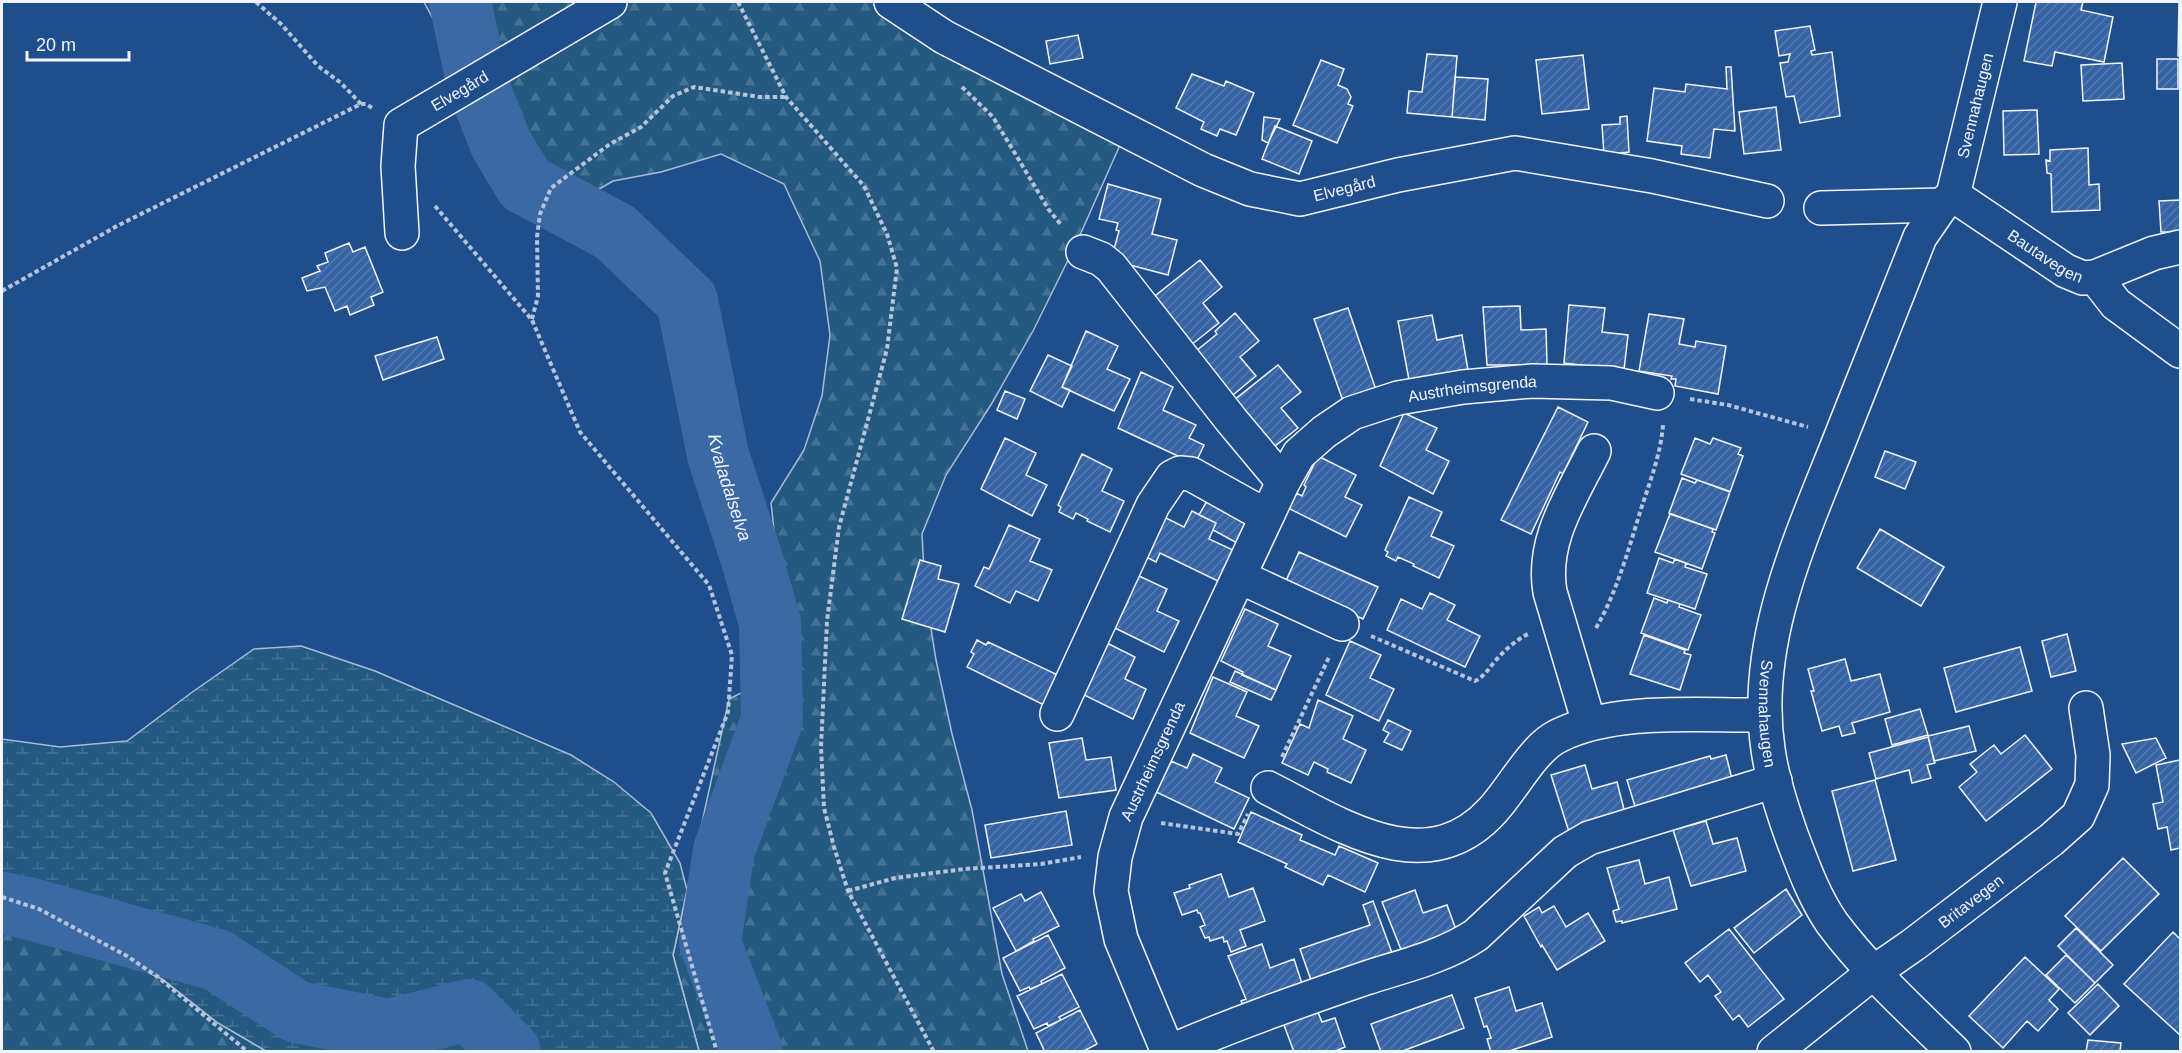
<svg xmlns="http://www.w3.org/2000/svg" width="2182" height="1053" viewBox="0 0 2182 1053" font-family="Helvetica,sans-serif">
	<style>
		.forest { fill: url(#forest-firs); stroke: #a8bbd7; stroke-width: 1.5 }
		.wetland { fill: url(#wetland-marsh); stroke: #a8bbd7; stroke-width: 1.5 }
		.lines { fill: none; stroke-linecap: round; stroke-linejoin: round }
		.river { stroke: #3b69a3; stroke-width: 62 }
		.building { fill: url(#building-hatch); stroke: #f2f6ff; stroke-width: 1.5 }
		.minor-casing { stroke: #f2f6ff; stroke-width: 36 }
		.path { stroke: #b3c4dc; stroke-width: 4; stroke-dasharray: 4.5 3; stroke-linecap: butt }
		.minor { stroke: #1f4e8c; stroke-width: 33 }
		.labels { text-anchor: middle; dominant-baseline: central; stroke-width: 4.5; stroke-linejoin: round; paint-order: stroke }
		.street-label { font-size: 16px; fill: #f2f6ff; stroke: #1f4e8c }
		.water-label { font-size: 18px; font-style: italic; fill: #f2f6ff; stroke: #1f4e8c }
	</style>
	<defs>
		<pattern id="forest-firs" width="22" height="20" patternUnits="userSpaceOnUse" patternTransform="scale(1.5)"><rect width="22" height="20" fill="#245a82"/><path d="M5 1l3.5 6h-7zM16 11l3.5 6h-7z" fill="#447295"/></pattern>
		<pattern id="wetland-marsh" width="20" height="14" patternUnits="userSpaceOnUse" patternTransform="scale(1.5)"><rect width="20" height="14" fill="#245a82"/><path d="M1 5h8M5 5V1M11 12h8M15 12V8" fill="none" stroke="#447295"/></pattern>
		<pattern id="building-hatch" width="6" height="6" patternUnits="userSpaceOnUse" patternTransform="scale(1.5)"><rect width="6" height="6" fill="#3563a3"/><path d="M-1 1l2-2M0 6l6-6M5 7l2-2" fill="none" stroke="#537ab1"/></pattern>
	</defs>
	<rect width="100%" height="100%" fill="#1f4e8c"/>
	<path class="forest" d="M424,2H902L1128,127L1076,244L1033,331L992,403L946,475L922,534L925,591L936,660L952,734L972,810L1002,974L1028,1051H699L673,955L729,699L745,691L768,637L778,566L771,503L804,450L822,396L830,335L820,261L784,184L721,154L661,172L613,181L563,210L530,185L525,184L479,106L480,95L450,50Z
		M2,903L27,908L85,942L162,979L218,1023L266,1051H2Z"/>
	<path class="wetland" d="M301,646L375,671L571,755L614,782L651,813L680,863L687,890L673,955L699,1051H266L218,1023L162,979L85,942L27,908L2,903V739L60,747L127,741L191,693L254,649Z"/>
	<g class="lines">
		<g class="river">
			<path id="s1" d="M460,2L478,86L501,144L525,184L615,232L687,301L718,455L753,563L770,623L772,720L724,850L710,943L752,1052"/>
			<path d="M2,903L27,908L217,960L297,1012L388,1030L469,1010L510,1052"/>
		</g>
	</g>
	<path class="building" d="M2036,2H2083L2081,10L2113,17L2104,62L2055,52L2052,66L2024,61Z
		M2179,2H2180V56H2178Z
		M1810,26L1815,50L1811,51L1812,55L1832,52L1840,116L1800,123L1794,96L1786,97L1780,63L1788,62L1790,54L1779,56L1775,31Z
		M1078,35L1083,58L1050,64L1046,41Z
		M1427,54L1457,56L1452,117L1407,113L1409,91L1422,92Z
		M1583,55L1589,109L1542,114L1536,60Z
		M2157,59H2178V89H2157Z
		M1321,60L1344,69L1338,85L1347,89L1351,97L1348,104L1353,106L1337,143L1293,125Z
		M2122,63L2124,99L2083,101L2081,65Z
		M1726,67H1731L1735,131L1714,129L1710,158L1681,154L1682,146L1647,141L1654,88L1685,92L1686,84L1727,89Z
		M1192,74L1224,86L1226,81L1254,93L1236,135L1220,129L1217,136L1201,129L1204,122L1176,108Z
		M1455,77L1488,79L1485,120L1452,117Z
		M1776,107L1781,150L1744,154L1739,112Z
		M2037,110L2039,154L2004,155L2003,111Z
		M1627,116L1629,152L1604,155L1602,125L1620,124V117Z
		M1264,117L1280,119L1268,143L1262,140Z
		M1275,126L1312,141L1299,174L1262,159Z
		M2088,148L2089,185L2099,184L2100,210L2052,212L2051,174L2047,173L2046,160L2050,161V150Z
		M1108,184L1161,199L1152,234L1177,240L1168,275L1111,260L1119,231L1116,230L1118,223L1099,219Z
		M2180,200V232H2161L2159,201Z
		M349,243L353,252L365,247L383,292L371,297L374,305L350,315L347,306L335,311L325,287L307,291L302,278L320,271L317,266L328,262L325,253Z
		M1200,260L1222,287L1203,303L1219,323L1191,345L1155,296Z
		M1569,305L1605,308L1602,332L1628,335L1624,370L1564,363Z
		M1520,306L1521,330L1546,329L1547,365H1487L1483,307Z
		M1348,308L1376,390L1343,401L1314,319Z
		M1235,313L1259,341L1240,357L1256,376L1228,399L1191,355L1217,334L1215,331Z
		M1649,314L1684,319L1679,344L1695,347L1696,341L1726,346L1718,394L1675,386L1676,379H1671L1672,376L1639,371Z
		M1432,315L1437,340L1462,335L1468,370L1409,380L1398,321Z
		M1086,331L1118,346L1107,369L1130,379L1114,411L1062,387Z
		M437,337L444,359L383,380L375,356Z
		M1048,355L1072,366L1062,387L1070,390L1062,407L1030,391Z
		M1278,365L1301,392L1281,408L1298,428L1270,450L1233,401Z
		M1141,372L1173,387L1163,410L1196,425L1189,438L1204,445L1195,464L1118,428Z
		M1005,391L1025,399L1017,419L997,410Z
		M1558,407L1588,422L1563,474L1560,472L1531,534L1501,520Z
		M1404,413L1437,428L1426,450L1449,461L1433,494L1380,466Z
		M1005,438L1036,453L1026,475L1047,485L1032,516L981,489Z
		M1695,438L1710,444L1713,438L1741,448L1738,454L1743,456L1730,492L1681,474Z
		M1885,451L1916,462L1905,489L1875,477Z
		M1082,454L1112,469L1102,491L1124,501L1110,532L1087,521L1088,519L1076,513L1073,519L1059,512L1061,507L1058,505Z
		M1318,456L1356,475L1345,497L1362,505L1346,537L1288,508L1296,493L1302,496L1306,487L1304,485Z
		M1682,478L1695,483L1697,480L1729,491V495L1716,530L1669,513Z
		M1409,497L1442,512L1431,536L1454,546L1439,578L1413,566L1414,564L1398,557L1396,561L1386,556L1388,552L1385,550Z
		M1207,501L1248,522L1237,543L1213,530L1216,523L1199,515Z
		M1192,511L1216,523L1209,539L1235,551L1220,582L1160,553L1156,562L1140,554L1158,514L1184,527Z
		M1670,514L1713,529L1712,532L1715,533L1702,569L1655,552Z
		M1009,525L1040,539L1030,561L1052,570L1038,601L1016,591L1010,603L975,586L984,567L989,569Z
		M1880,529L1944,567L1921,606L1857,568Z
		M1299,552L1378,587L1363,619L1285,583Z
		M1659,558L1673,563L1675,559L1686,563L1685,567L1707,574L1695,609L1647,593Z
		M920,560L941,566L938,579L959,584L945,632L902,619Z
		M1137,575L1167,589L1157,611L1179,621L1164,652L1115,628L1116,625L1111,623L1116,613L1121,615L1128,602L1125,600Z
		M1430,593L1455,605L1447,620L1480,636L1465,667L1387,630L1401,599L1422,609Z
		M1654,598L1667,603L1668,600L1680,604L1679,607L1701,615L1688,650L1641,633Z
		M1245,609L1278,624L1268,646L1291,656L1276,690L1242,675L1243,672L1221,661Z
		M2067,634L2076,671L2051,677L2042,641Z
		M1644,635L1685,650L1684,653L1691,655L1680,690L1630,674Z
		M977,640L986,645L988,642L1062,677L1048,707L967,667L974,654L971,652Z
		M1350,641L1381,655L1370,678L1394,689L1379,721L1326,695Z
		M1105,642L1135,657L1125,679L1146,689L1133,719L1082,694Z
		M2020,647L2032,691L1956,712L1944,668Z
		M1845,659L1851,681L1880,674L1890,712L1852,723L1855,733L1842,736L1839,726L1822,731L1811,691H1814L1808,669Z
		M1235,671L1276,690L1271,700L1230,682Z
		M1213,677L1247,692L1236,716L1259,726L1244,758L1190,733Z
		M1318,700L1353,716L1343,739L1366,750L1351,783L1327,772L1328,769L1314,762L1308,775L1282,763L1300,724L1309,728Z
		M1920,709L1928,735L1892,745L1885,719Z
		M1388,720L1411,731L1402,750L1384,742L1389,733L1383,730Z
		M1969,726L1976,751L1934,761L1928,736Z
		M2025,735L2052,769L1986,821L1959,787L1977,772L1970,764L1994,745L2001,754Z
		M1928,737L1935,763L1927,765L1931,778L1912,783L1909,770L1876,779L1869,753Z
		M1082,738L1086,760L1111,757L1116,790L1059,798L1049,743Z
		M2156,738L2166,758L2136,773L2122,744Z
		M1193,754L1222,768L1215,782L1249,798L1234,829L1156,792L1171,761L1187,768Z
		M1726,755L1733,783L1637,813L1627,780L1710,756L1711,759Z
		M2180,760V848L2171,850L2167,827L2158,829L2153,804L2163,802L2156,765Z
		M1585,765L1592,789L1617,782L1626,817L1569,832L1551,775Z
		M1875,780L1896,860L1853,871L1832,791Z
		M1066,811L1072,845L991,858L985,825Z
		M1251,812L1302,835L1300,840L1335,855L1339,846L1378,863L1365,892L1328,875L1323,885L1285,867L1287,864L1238,842Z
		M1706,821L1713,844L1737,838L1746,871L1691,886L1673,830Z
		M2123,858L2159,894L2101,951L2065,916Z
		M1639,860L1645,884L1669,877L1677,909L1622,923V921L1616,922L1613,911L1619,909L1607,868Z
		M1221,874L1229,897L1253,888L1265,921L1240,930L1246,946L1231,952L1227,941L1224,942L1223,937L1210,941L1209,937L1205,938L1200,927L1205,925L1200,913H1198L1197,910L1182,915L1174,893L1190,888L1189,885Z
		M1786,889L1802,915L1754,953L1734,928Z
		M1415,890L1423,913L1447,905L1459,938L1404,957L1382,902Z
		M1041,892L1059,926L1033,939L1034,941L1016,951L993,908L1021,894L1025,901Z
		M1373,901L1392,953L1312,983L1300,949L1370,925L1363,905Z
		M1554,906L1566,927L1588,913L1605,941L1557,970L1542,945L1541,947L1524,916L1539,907L1542,913Z
		M2076,928L2113,965L2095,983L2058,946Z
		M1729,929L1784,999L1748,1027L1739,1015L1733,1020L1715,996L1721,992L1708,975L1700,982L1685,963Z
		M2173,932L2180,939V1035L2124,984Z
		M1048,935L1065,968L1041,981L1042,984L1030,989L1029,987L1020,991L1003,958Z
		M1262,944L1270,968L1294,959L1305,993L1245,1010L1241,1001L1246,999L1228,956Z
		M2066,955L2095,983L2075,1003L2046,975Z
		M2025,957L2059,989L2049,1000L2058,1009L2038,1031L2027,1021L2003,1048L1969,1016Z
		M1062,974L1079,1007L1059,1017L1061,1020L1048,1026L1047,1023L1034,1029L1017,996Z
		M2098,984L2119,1006L2090,1035L2068,1013Z
		M1509,987L1516,1011L1542,1003L1552,1037L1506,1052H1491L1487,1039L1491,1038L1487,1026L1484,1027L1475,998Z
		M1452,995L1464,1028L1400,1052H1381L1371,1024Z
		M1315,1005L1322,1022L1335,1018L1345,1047L1333,1052H1294L1281,1017Z
		M1080,1010L1097,1044L1082,1052H1045L1036,1033Z
		M2088,1040L2121,1043L2120,1052H2086Z"/>
	<g class="lines">
		<g class="minor-casing">
			<g id="minor">
				<path id="s2" d="M891,2L944,37L1203,170L1250,189L1300,199L1398,175L1515,153L1652,176L1767,201"/>
				<path id="s3" d="M1953,195L2066,271L2083,278L2095,277L2154,253L2180,247"/>
				<path id="s4" d="M1942,205L1920,237C1893,306 1866,375 1838,444C1800,540 1752,643 1768,749C1772,779 1782,809 1792,837C1803,866 1814,897 1832,923C1867,970 1912,1011 1954,1052"/>
				<path id="s5" d="M1821,208L1942,205L1953,195L2000,2"/>
				<path id="s6" d="M402,233L398,166L401,125L610,2"/>
				<path d="M1083,252L1101,259L1111,267L1232,421L1283,482"/>
				<path d="M2095,277L2116,304L2180,351"/>
				<path d="M1240,577L1342,624"/>
				<path d="M1057,714L1153,505L1172,477L1180,473L1191,474L1250,507L1268,514"/>
				<path d="M1589,723L1550,592C1541,540 1572,496 1594,451"/>
				<path d="M1268,788C1338,823 1425,884 1492,811C1512,790 1533,748 1558,736C1616,707 1701,716 1765,715"/>
				<path id="s7" d="M1168,1052L1121,939L1111,891L1115,857L1126,817L1283,482L1299,454L1324,432L1352,413L1398,398L1463,387L1532,381L1611,383L1657,393"/>
				<path d="M1169,1052C1233,1024 1299,1001 1366,978C1403,966 1443,957 1476,935L1565,852L1589,838L1775,781"/>
				<path id="s8" d="M1774,1052L1874,972L1913,945L2051,840L2078,816L2092,785L2093,755L2086,708"/>
			</g>
		</g>
		<path class="path" d="M256,2L281,24L318,66L341,83L361,104
			M738,2L786,97L864,186L887,234L897,268L887,349L839,527L827,621L821,747L824,808L834,847L848,891L934,1052
			M962,87L993,117L1049,210L1062,226
			M435,206L532,320L580,432L709,585L732,655L728,712L665,873L717,1052
			M2,291L117,226L361,104H366L372,108
			M532,319L538,296L537,237L540,214L551,188L610,144L641,127L673,96L694,87L760,97H786
			M1690,399L1728,405L1808,427
			M1596,628C1618,590 1629,547 1642,506C1651,479 1661,452 1663,425
			M1371,636L1475,681C1485,676 1489,668 1496,660C1505,650 1516,640 1528,634
			M1282,757L1330,655
			M1161,823L1238,834L1248,814
			M848,891L895,878L964,869L1041,864L1081,857
			M2,897L39,909L127,956L158,977L248,1052"/>
		<use href="#minor" class="minor"/>
	</g>
	<g class="labels">
		<g class="street-label">
			<text stroke="none"><textPath href="#s6" startOffset="176">Elvegård</textPath></text>
			<text stroke="none"><textPath href="#s5" startOffset="228">Svennahaugen</textPath></text>
			<text stroke="none"><textPath href="#s2" startOffset="502">Elvegård</textPath></text>
			<text stroke="none"><textPath href="#s3" startOffset="111">Bautavegen</textPath></text>
			<text stroke="none"><textPath href="#s7" startOffset="840">Austrheimsgrenda</textPath></text>
			<text stroke="none"><textPath href="#s4" startOffset="543">Svennahaugen</textPath></text>
			<text stroke="none"><textPath href="#s7" startOffset="309">Austrheimsgrenda</textPath></text>
			<text stroke="none"><textPath href="#s8" startOffset="248">Britavegen</textPath></text>
		</g>
		<g class="water-label">
			<text stroke="none"><textPath href="#s1" startOffset="588">Kvaladalselva</textPath></text>
		</g>
	</g>
	<rect width="2182" height="1053" fill="none" stroke="#f2f6ff" stroke-width="6"/>
	<path d="M27 51v9h102v-9" fill="none" stroke="#f2f6ff" stroke-width="3"/>
	<text x="36" y="51" font-size="18" fill="#f2f6ff" stroke="#1f4e8c" stroke-width="4.5" paint-order="stroke">20 m</text>
</svg>
